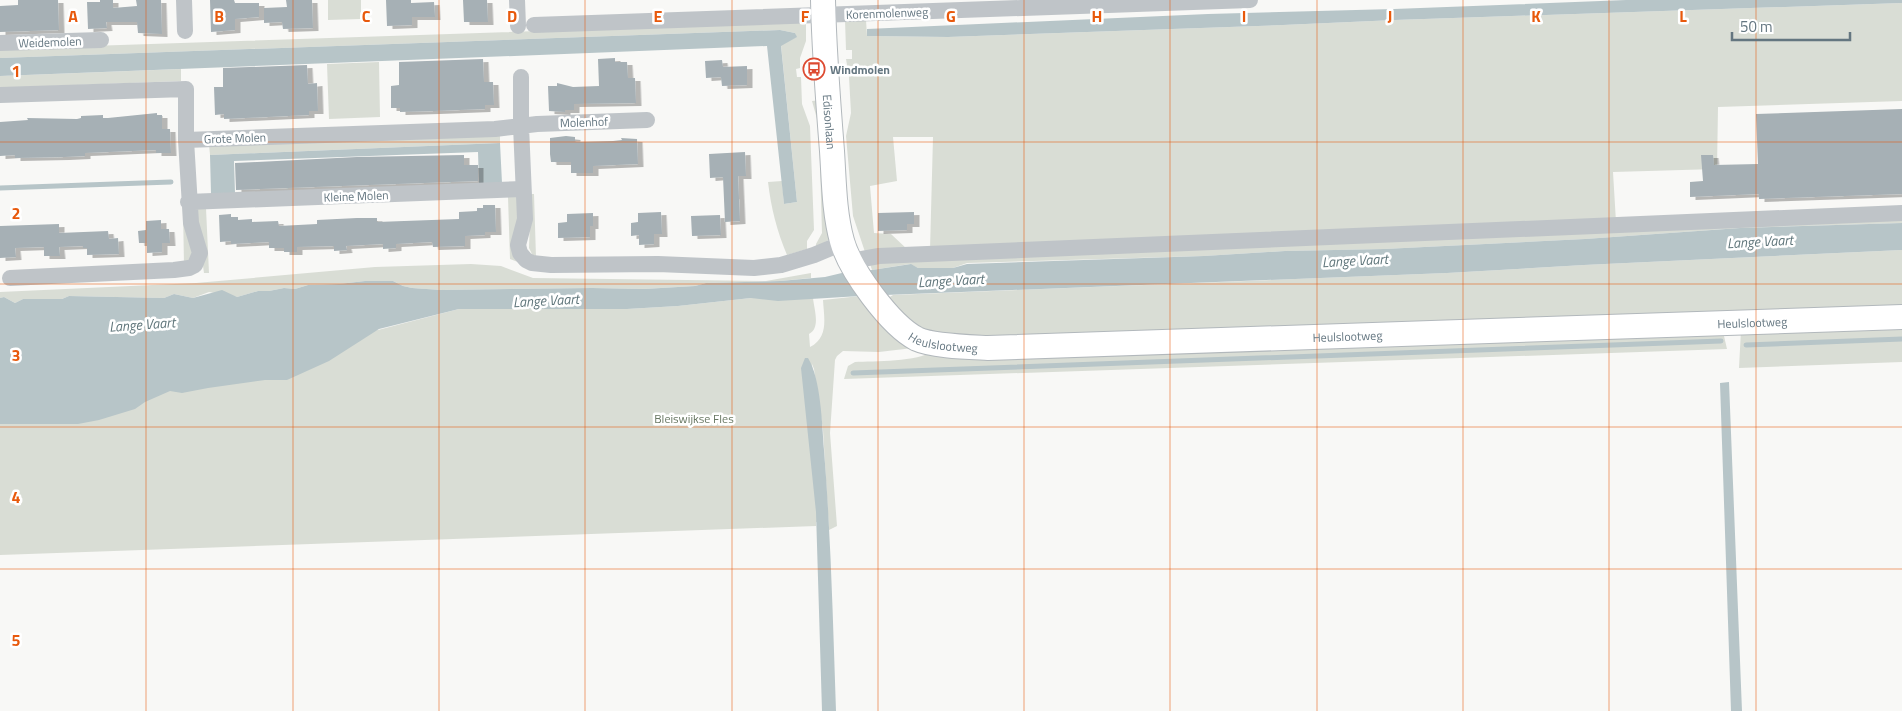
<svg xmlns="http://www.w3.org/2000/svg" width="1902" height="711" viewBox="0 0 1902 711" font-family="'Titillium Web',sans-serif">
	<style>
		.green { fill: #d9ddd5 }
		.water { fill: #b7c5c8 }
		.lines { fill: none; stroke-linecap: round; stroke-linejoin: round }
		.stream { stroke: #b7c5c8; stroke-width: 5 }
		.building { fill: #a6b0b5; filter: url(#shadow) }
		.secondary-casing { stroke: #b2b8bc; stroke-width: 26 }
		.street { stroke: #bfc4c8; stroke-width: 16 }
		.secondary { stroke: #fff; stroke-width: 24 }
		.grid { fill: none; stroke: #e8590c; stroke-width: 1; stroke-opacity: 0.55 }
		.labels { text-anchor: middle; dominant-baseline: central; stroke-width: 5; stroke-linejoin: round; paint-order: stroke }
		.street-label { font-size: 12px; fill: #647680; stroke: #fff }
		.poi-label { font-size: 12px; font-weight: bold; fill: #647680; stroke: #fff; text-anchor: start }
		.park-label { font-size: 12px; fill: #687863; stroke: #fff }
		.water-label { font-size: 14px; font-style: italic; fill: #5f757a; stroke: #fff }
		.grid-label { font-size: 16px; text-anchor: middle; font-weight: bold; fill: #e8590c; stroke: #fff; stroke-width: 5; stroke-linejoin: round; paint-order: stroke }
	</style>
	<defs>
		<filter id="shadow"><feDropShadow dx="5.5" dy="3" stdDeviation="0" flood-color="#0004"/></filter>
	</defs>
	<rect width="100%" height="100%" fill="#f8f8f6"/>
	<path class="green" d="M328,0H361V19L328,20Z
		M1902,3V101L1718,107L1717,169L1613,172L1616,222L930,250L933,137H893L897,181L870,186L874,233L891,234L908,250L865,252L853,216L846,136L851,113L849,77L846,59H852V50H846L845,20H866L867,36L948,37L1283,25L1395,20Z
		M806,22V41L800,58V68L796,69L797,77H801L802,104L810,126L814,230L807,241V249L787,255C777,231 771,208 768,182L782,181L784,204L797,202L781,45L796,37L795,33L780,30L0,58V49Z
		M379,62L380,117L329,119L327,64Z
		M181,69V81L0,88V76Z
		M821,100L830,239L816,248V244L822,233L819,126L812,101Z
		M500,135V143L210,155L209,145Z
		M531,194H534L536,257L532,254L529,248Z
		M508,197H518L523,264L510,259Z
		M195,208H206L209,273H204Z
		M183,209L193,245L192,257L184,265Z
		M1902,216V223L1740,228L1585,239L1384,249L1285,251L1204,256L967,263L953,268H918L910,264L872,270L869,261Z
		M1902,250V309L1012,341L942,335L919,328L885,300L893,295L1447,273L1584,265Z
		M471,264L501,266L533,278L766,281L811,273V278L780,281L706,283L695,286L644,289L592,288L441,290L412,288L403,286L393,281H365L339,284L308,285L295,289L284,288L269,291H258L237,297L209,292L193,298L174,294L164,298L69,296L62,299H23L15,303L4,297L0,298V292L196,283L375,267Z
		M860,296L913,348L879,352L843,351L837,356L835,360L830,433L837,526L829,530L823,430L814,369L812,364L824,522H816V526L0,555V355L378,330L459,309H627L678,306L751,298H813C814,309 821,328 809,334L810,347C829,337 824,318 823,300Z
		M1902,325V362L1739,368L1741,330Z
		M1720,331L1724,336L1727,349L844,379L848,366L855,362C874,361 918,362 933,351Z"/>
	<path class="water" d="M1626,0H1902V3L1395,20L1283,25L948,37L867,36V29L1208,14L1394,9Z
		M780,30L795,33L797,37L781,46L797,202L784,204L767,46L0,76V58Z
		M500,143L502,183L479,184L478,152L234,161L235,193L211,194L210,155Z
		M1902,223V250L1584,265L1447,273L860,296L778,301L751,298L678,306L627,309H459L379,329L329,361L287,380H265L208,388L182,393L170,391L145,402L135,409L99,420L78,424H0V298L4,297L15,303L23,299H62L69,296L164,298L174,294L193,298L222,290L237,297L258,291H269L284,288L295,289L308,285L339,284L365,281H393L403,286L412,288L441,290L592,288L644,289L695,286L706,283L780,281L825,277L846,272L872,270L911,264L918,268H953L967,264L1204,256L1285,251L1384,249L1585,239L1740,228Z
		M805,358H808C821,379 822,424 824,450C831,537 833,624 836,711H822L816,512L801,368Z
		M1729,382L1742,711H1731L1720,383Z"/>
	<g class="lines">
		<path class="stream" d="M0,188L171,182
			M1746,345L1902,339
			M853,373L1721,341"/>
	</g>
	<path class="building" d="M18,0H58L59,30L0,32V6L18,5Z
		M100,0H113V8L137,6L136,0H161L162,34L138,33L137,22H106L107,28L88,29L87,2H100Z
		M210,0H234L235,3H259V17L235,19V30L211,32Z
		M286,0H312L313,28L283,29L282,22L264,23V8L287,7Z
		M386,0H411V3L434,2L435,17H412V25L387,26Z
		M463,0H487L488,22H464Z
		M615,58V62H627L628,78H635L636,103L574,104V110H565V112L549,111L548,86H557V83L573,87L599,86L598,59Z
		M483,59L484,82H493L494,105H485V109L434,111L400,112V108H391V86L399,85V62Z
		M722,60L723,67L747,66V85L722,86L721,77L706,78L705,61Z
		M307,65L308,84L317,83L318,111H309V115L224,119V114L215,115L214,87H223V68Z
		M1902,109V194L1759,199V194L1690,197V182L1703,181L1701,155H1713L1714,165L1758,164L1756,114Z
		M157,113V115H162V129H170L171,153H156V150L85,153V156L64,157L15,158V155L0,156V122L28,120L27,118L77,119L81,118V116L103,115V118H108Z
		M566,136L575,137V142L613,141L622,140L621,138L637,139L638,164L593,166V173H571V162H551L550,154V138Z
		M745,152L746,176H738L740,221L725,222L723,177L710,178L709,154Z
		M464,155V165H478V181L236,190L235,163L357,157Z
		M483,205H495L496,232H485V235L465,236V246L433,247L432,242L396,244V248L383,249V244L346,246L347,250L334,251V246L297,247V252H284V248H269V242L231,244V241L220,242L219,215L231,214V217H238V220L252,219V222L278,221L279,226L317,224V220L357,218H377V222L459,219V212L477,211V208H483Z
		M661,212L662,234H654V244L639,245V235L631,236V223L638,222V213Z
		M914,212V224H907V230L878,231V213Z
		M593,213V226H590V237L558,238V223L567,222V214Z
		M720,215L721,235L692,236L691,216Z
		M161,220V229H169L170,243H162V252L147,253V243H139L138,231L146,230V221Z
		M59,224V233L108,231L109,239L118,238L119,254L87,255V248H83V246L59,247L60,256H44V247L15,248L16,257L0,258V226Z"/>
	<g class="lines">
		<g class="secondary-casing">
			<g id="secondary">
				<path id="s1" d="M823,0C824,50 828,101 832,151C834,181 834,212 842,241C850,270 890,325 917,339C932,346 970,347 988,348L1902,317"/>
			</g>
		</g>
		<path class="street" d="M184,0L185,31
			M517,0L518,26
			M534,25L1250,0
			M0,43L101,40
			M521,77V126L525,219L518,245L520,253L526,260L532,263L551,265L658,264L754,268L781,265L814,255L843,243
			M0,95L186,89V140L495,129L537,124L647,120
			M188,202L523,189
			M851,261L879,256L1902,213
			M10,278L174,270L189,268L195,265L200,253L191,223L186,140"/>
		<use href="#secondary" class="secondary"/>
	</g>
	<path class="grid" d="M146,0V711M293,0V711M439,0V711M585,0V711M732,0V711M878,0V711M1024,0V711M1170,0V711M1317,0V711M1463,0V711M1609,0V711M1756,0V711M0,142H1902M0,284H1902M0,427H1902M0,569H1902"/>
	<defs>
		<g id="bus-ring" transform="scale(1.125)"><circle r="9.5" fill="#fff" stroke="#dd4a31" stroke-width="1.5"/><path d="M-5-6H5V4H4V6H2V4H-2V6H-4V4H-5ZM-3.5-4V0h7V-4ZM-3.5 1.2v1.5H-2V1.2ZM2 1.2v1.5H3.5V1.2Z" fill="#dd4a31"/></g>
	</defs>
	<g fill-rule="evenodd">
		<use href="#bus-ring" x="814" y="69"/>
	</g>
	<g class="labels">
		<g class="street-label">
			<text transform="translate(887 13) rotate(-2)">Korenmolenweg</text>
			<text transform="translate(50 42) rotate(-2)">Weidemolen</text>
			<text transform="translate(584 122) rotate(-2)">Molenhof</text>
			<text stroke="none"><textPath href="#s1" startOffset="122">Edisonlaan</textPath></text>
			<text transform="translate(235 138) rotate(-2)">Grote Molen</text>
			<text transform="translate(356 196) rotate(-2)">Kleine Molen</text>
			<text stroke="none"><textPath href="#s1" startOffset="1204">Heulslootweg</textPath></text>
			<text stroke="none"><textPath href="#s1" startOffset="799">Heulslootweg</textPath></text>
			<text stroke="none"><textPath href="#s1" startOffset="394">Heulslootweg</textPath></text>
		</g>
		<g class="poi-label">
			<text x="830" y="69">Windmolen</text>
		</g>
		<g class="park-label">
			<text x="694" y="418">Bleiswijkse Fles</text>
		</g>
		<g class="water-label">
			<text transform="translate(1760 241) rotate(-3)">Lange Vaart</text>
			<text transform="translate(1355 260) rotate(-3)">Lange Vaart</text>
			<text transform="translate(951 280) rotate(-3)">Lange Vaart</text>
			<text transform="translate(546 300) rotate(-3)">Lange Vaart</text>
			<text transform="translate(142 324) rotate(-4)">Lange Vaart</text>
		</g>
	</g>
	<g class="grid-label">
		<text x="73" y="22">A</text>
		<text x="219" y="22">B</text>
		<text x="366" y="22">C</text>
		<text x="512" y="22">D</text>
		<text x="658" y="22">E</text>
		<text x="805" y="22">F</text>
		<text x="951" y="22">G</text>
		<text x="1097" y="22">H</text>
		<text x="1244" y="22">I</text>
		<text x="1390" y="22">J</text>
		<text x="1536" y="22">K</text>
		<text x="1683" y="22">L</text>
		<text x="16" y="77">1</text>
		<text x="16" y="219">2</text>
		<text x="16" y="361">3</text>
		<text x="16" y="503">4</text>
		<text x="16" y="646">5</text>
	</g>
	<path d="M1732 32v8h118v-8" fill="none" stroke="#647680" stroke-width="2.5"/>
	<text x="1740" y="32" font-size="15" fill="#647680" stroke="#ffffff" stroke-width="4" paint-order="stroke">50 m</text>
</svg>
